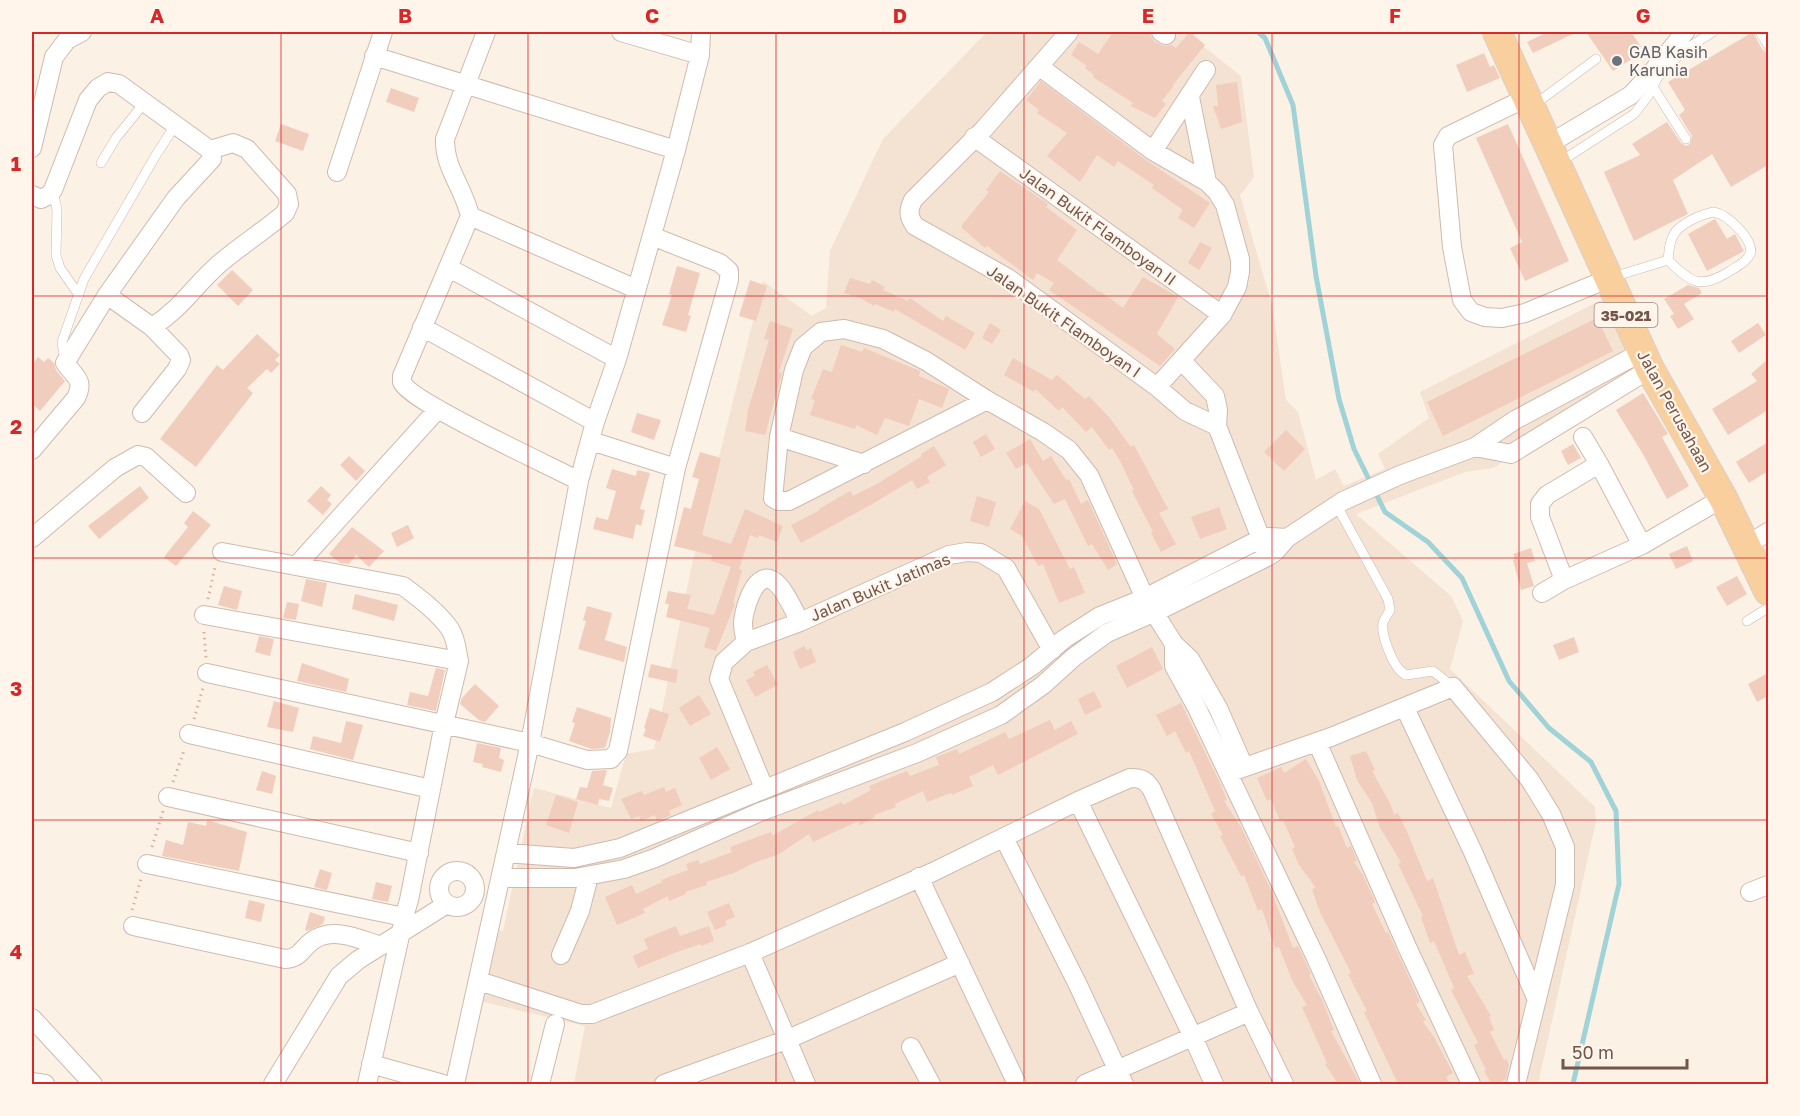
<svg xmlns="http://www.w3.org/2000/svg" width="1800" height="1116" viewBox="0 0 1800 1116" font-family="'Golos Text',sans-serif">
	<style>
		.residential { fill: #f4e2d3 }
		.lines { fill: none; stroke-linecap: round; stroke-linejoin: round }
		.stream { stroke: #a0d3d7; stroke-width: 5 }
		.building { fill: #f1cdbd }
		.service-casing { stroke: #cfbaae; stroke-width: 10 }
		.minor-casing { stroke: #cfbaae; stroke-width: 20 }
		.primary-casing { stroke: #d8cfcc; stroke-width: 30 }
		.path { stroke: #d6b0a0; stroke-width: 3; stroke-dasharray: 1.5 4.5; stroke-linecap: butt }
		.service { stroke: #fff; stroke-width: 9 }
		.minor { stroke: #fff; stroke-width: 18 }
		.primary { stroke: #facf9e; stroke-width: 28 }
		.grid { fill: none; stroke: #d62828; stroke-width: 1.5; stroke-opacity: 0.55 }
		.worship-dot { fill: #6b7280; stroke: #fff5eb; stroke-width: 2 }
		.labels { text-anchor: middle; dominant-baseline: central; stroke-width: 4.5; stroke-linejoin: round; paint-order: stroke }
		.shield { fill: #fff5eb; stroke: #9e857a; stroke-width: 1.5 }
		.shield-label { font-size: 15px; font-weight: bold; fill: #74554a }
		.worship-label { font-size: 16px; fill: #5b616d; stroke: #fff5eb; text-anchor: start }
		.street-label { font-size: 16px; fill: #74554a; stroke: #fff5eb }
		.neatline { fill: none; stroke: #d62828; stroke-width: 2 }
		.grid-label { font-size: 20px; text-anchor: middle; font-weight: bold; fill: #d62828 }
	</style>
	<rect width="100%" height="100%" fill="#fcf1e5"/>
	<path class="residential" d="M987,32H1185L1241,76L1254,177L1240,195L1272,305L1286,400L1298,412L1316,480L1335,469L1344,486L1385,469L1378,454L1429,418L1420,392L1605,298L1648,380L1493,468L1465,472L1356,514L1451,596L1463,621L1450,669L1595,807L1596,821L1538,1084H574L585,1026L480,1001L498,930L503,931L534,788L611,808L626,754L654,749L691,569L763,281L812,316L826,308L830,251L883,139Z"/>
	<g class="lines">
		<path class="stream" d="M1258,32L1265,38L1293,105L1316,276L1339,399L1354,449L1385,512L1428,542L1462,578L1509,681L1549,728L1591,762L1616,811L1619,884L1573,1084"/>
	</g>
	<path class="building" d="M1113,32H1150L1151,37L1155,42L1165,46L1172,45L1176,48L1190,32L1205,45L1172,86L1173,87L1162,101L1166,104L1155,118L1131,106L1133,103L1093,77L1094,75L1085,68L1087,66L1071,55L1079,42L1098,54Z
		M1548,32H1577L1533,53L1527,42Z
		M1586,32H1631L1644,51L1613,71Z
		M1753,32L1762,49L1768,54V165L1731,187L1712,154L1673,180L1688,214L1634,241L1604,172L1640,155L1632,144L1667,122L1681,143L1686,146L1690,144L1692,136L1679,115L1685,110L1668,82Z
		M1484,53L1490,67L1494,65L1500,78L1467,92L1456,65Z
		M1041,81L1146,160L1210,203L1194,228L1178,218L1183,210L1152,188L1154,185L1118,161L1114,167L1097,155L1080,182L1047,156L1067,133L1037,113L1039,110L1026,100Z
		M1237,82L1242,122L1221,129L1213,106H1218L1216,85Z
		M391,88L419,98L414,112L386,102Z
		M281,124L309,134L303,151L275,141Z
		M1508,124L1569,261L1525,281L1510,248L1522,242L1476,138Z
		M1000,171L1048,204L1046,207L1077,230L1057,260L1099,292L1100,291L1123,308L1143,277L1178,297L1157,334L1175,349L1160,366L1049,290L1054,283L1037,273L1033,280L987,246L985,248L962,228V225L989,192L986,190Z
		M1715,219L1727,239L1735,234L1744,251L1707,271L1688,234Z
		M1200,242L1212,248L1199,270L1188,263Z
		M677,266L700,273L688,315L691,316L686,332L662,325L672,295L669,294Z
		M232,270L253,290L238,306L217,285Z
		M850,278L870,284L872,280L885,287L883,290L908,301L910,298L943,321L946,316L975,333L965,350L895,309L894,312L875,304L874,306L860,298L844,293Z
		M750,280L767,286L756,321L739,316Z
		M1688,285L1699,288L1702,293L1684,304L1694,319L1678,329L1670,316L1674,314L1664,299Z
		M1597,318L1613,351L1443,436L1427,402Z
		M770,321L793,329L779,372L782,373L765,435L745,431L748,410L769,340L764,339Z
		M990,323L1001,330L992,344L982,338Z
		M1758,323L1766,335L1739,353L1731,341Z
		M257,334L280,355L275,360L280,364L271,373L267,369L247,388L253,393L196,467L160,439L217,365L223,370Z
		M841,345L862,352L864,348L920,371L919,376L949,389L942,408L919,399L909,426L885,418L877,435L856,425L855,429L810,415L815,400L811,399L823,369L832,372Z
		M38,357L44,362L48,358L54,363L56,370L65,381L40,411L32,404V365Z
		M1013,358L1052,380L1057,375L1085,399L1089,396L1109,417L1131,447L1134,445L1168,509L1159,513L1176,544L1161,552L1151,533L1153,532L1132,491L1134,490L1120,461L1112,448L1109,450L1092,427L1086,432L1062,407L1059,411L1035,389L1034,392L1004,375Z
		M1768,359V410L1728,435L1712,409L1757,381L1751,374Z
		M1643,393L1668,434L1662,437L1689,486L1667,499L1644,456L1616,410Z
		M637,413L661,420L654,440L631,432Z
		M1286,430L1305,449L1284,471L1264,452Z
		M986,434L995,449L981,457L973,442Z
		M1030,439L1043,461L1051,456L1066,480L1069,479L1081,504L1088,500L1117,564L1108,570L1092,544L1088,546L1065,499L1054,504L1027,463L1016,469L1006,453Z
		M1768,442V471L1749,483L1736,462Z
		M1573,444L1581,458L1568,465L1561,451Z
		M934,446L946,465L927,477L930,482L917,489L912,480L874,503L801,543L791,525L820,510L819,509L850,491L853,496L877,484L922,456L921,454Z
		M700,452L721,458L702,535L731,544L745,509L783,526L777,542L759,535L758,538L750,535L739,569L742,570L733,603L735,604L716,651L704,647L710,628L666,617L669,604H665L668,591L691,595L687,609L714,615L731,567L711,561L712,555L674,546L684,507L691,509L699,479L692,477Z
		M349,456L365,471L356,481L340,465Z
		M612,469L636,476L637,470L650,473L640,509L645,510L641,526L636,524L633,539L593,529L596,517L608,520L616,491L606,488Z
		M140,486L149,498L99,539L88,526Z
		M321,486L331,495L327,500L332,504L323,515L307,501Z
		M977,496L996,502L989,527L970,521Z
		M1025,501L1039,509L1070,569L1074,567L1085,593L1059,603L1043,564L1038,566L1022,536L1010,529Z
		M1219,507L1227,529L1200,539L1191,517Z
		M193,511L211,525L176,566L164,557L188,527L184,523Z
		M408,525L414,538L397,547L391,533Z
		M352,527L384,551L369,567L356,555L349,564L340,563L329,554Z
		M1687,546L1693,561L1676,569L1669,554Z
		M1531,548L1535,561L1527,563L1534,586L1521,590L1513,560L1515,559L1513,554Z
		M1737,576L1747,594L1727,606L1716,587Z
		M306,579L327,583L322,607L301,601Z
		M224,586L242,591L237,610L218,605Z
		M355,594L398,605L394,621L352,609Z
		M287,602L299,604L296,620L283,618Z
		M587,606L612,613L605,640L627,647L624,662L578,649L586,621L583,620Z
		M259,636L274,639L270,656L255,652Z
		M1574,637L1579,652L1559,660L1553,645Z
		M804,646L807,650L811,648L816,662L800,669L793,652Z
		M1152,647L1163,669L1127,688L1116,666Z
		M302,663L349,679L346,692L297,681Z
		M651,664L678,670L676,683L648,677Z
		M767,665L778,685L755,697L746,680L755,676L753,672Z
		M436,668L445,670L436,711L407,705L410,692L428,696Z
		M1768,673V696L1757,702L1748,684Z
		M475,684L499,706L485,722L479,720L460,704L462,698Z
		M1094,691L1102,707L1085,715L1078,699Z
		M699,695L711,714L690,726L679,708Z
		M274,701L299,708L293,732L267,727Z
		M1181,703L1220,783L1227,800L1224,801L1241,827L1270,888L1293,948L1298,946L1311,974L1309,975L1322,1000L1334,1030L1331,1031L1360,1084H1338L1325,1064L1327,1063L1302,1007L1307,1005L1293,982L1279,947L1275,948L1262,909L1258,911L1244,875L1241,876L1220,836L1223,835L1211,814L1215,811L1189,751L1186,753L1175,731L1167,736L1156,715Z
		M577,707L611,718L610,732L605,748L592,749L569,741L575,723L572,722Z
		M650,708L669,714L660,742L643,736L646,729L644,728Z
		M1050,720L1055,730L1071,721L1078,734L998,775L993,765L969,777L973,786L952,795L951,793L927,802L923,791L895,804L896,807L874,815L875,817L860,825L858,821L813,842L809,834L779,854L756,862L734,873L706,882L707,885L685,892L686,894L669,901L668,896L643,909L645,913L617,925L605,897L632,885L636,894L662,882L661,880L688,870L686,864L698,860L700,864L732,852L730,847L771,832L772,836L818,810L819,812L842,802L843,805L871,790L869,786L907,771L910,776L939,765L936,757L957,749L959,754L1005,732L1009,739Z
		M346,721L363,725L353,760L310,749L313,736L341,743Z
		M477,743L501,748L499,758L504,760L501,772L482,767L483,764L473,762Z
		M717,747L730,769L711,780L699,758Z
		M1366,751L1375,770L1372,771L1390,803L1394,815L1398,813L1408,834L1427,881L1433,878L1459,955L1465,952L1474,974L1467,976L1491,1016L1489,1017L1494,1030L1490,1032L1504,1060L1506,1059L1509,1064L1506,1079L1496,1084H1492L1484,1071L1486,1070L1474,1045L1478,1043L1451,990L1454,988L1434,941L1430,943L1421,917L1423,916L1398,864L1401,862L1380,828L1372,803L1357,780L1350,756Z
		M1306,759L1319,781L1336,827L1338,826L1347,848L1351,846L1357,861L1354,862L1363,875L1375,902L1372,904L1386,933L1388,932L1420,1002L1416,1004L1426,1020L1423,1022L1434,1037L1453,1073L1446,1077L1450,1084H1398L1364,1012L1367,1011L1348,974L1351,973L1319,910L1312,889L1316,888L1299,865L1292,849L1295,847L1283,820L1280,821L1271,799L1267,801L1257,778L1281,767L1284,773Z
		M607,770L603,785L613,788L609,801L599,799L598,805L576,799L580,787L587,788L592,771Z
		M262,771L276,776L272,794L256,790Z
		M664,787L666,792L675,788L682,805L669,811L671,815L657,821L655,815L641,821L639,816L631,819L621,799L642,791L644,795Z
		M556,795L578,802L569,833L546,825Z
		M207,820L247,832L239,871L162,856L166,840L183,845L188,822L206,826Z
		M320,869L332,873L327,890L314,887Z
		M376,882L392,886L388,902L372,899Z
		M249,900L265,904L261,922L245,918Z
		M729,903L735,917L725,921L727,925L715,930L707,912Z
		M310,912L325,917L323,924L307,931L305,930Z
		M676,926L680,936L709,926L714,941L701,946L700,944L674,953L638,968L633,956L648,949L644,939Z"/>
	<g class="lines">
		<g class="service-casing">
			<path id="service" d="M1760,32L1768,45
				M1653,87L1686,139
				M1534,105L1596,59
				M1560,162L1634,114L1648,96L1658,77L1684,50L1713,32
				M101,163L116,138L145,102
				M53,190L57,210L56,255L60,268L79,295
				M1714,212C1728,215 1751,237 1751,252C1747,262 1739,265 1730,271C1701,289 1692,284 1668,260C1669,252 1669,243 1673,236C1678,224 1702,214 1714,212Z
				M1613,277L1668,260
				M65,362L62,342L84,279L156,155L176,124
				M1337,506L1388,599L1390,610C1388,614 1384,619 1383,623C1381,636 1394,670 1406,675L1433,671L1453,687
				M1747,621L1768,608"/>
		</g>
		<g class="minor-casing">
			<path id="minor" d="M486,32L445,139C444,168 464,188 470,216L402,376V382C410,402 551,466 579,481
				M621,32L700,55
				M1069,32L984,129L913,200C908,211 908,216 915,226L1008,278L1157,387L1185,411L1217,426
				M1161,32L1166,35
				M374,56L676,150
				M1040,67L1153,151L1207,182L1217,192L1225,205L1240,259V272L1237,287L1222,315L1157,387
				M1190,97L1207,182
				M1526,98L1448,136L1443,145L1452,247L1462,300L1471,312L1485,317L1502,318L1525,313L1610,278
				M974,137L1222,315
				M1549,144L1631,95L1653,71L1685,32
				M32,148L54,57L67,40L82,32
				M1153,151L1206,70
				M337,172L383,32
				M32,195L41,199L49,195L53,190L88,100L98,88L108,82L119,84L210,150L212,159L176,198L107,295L65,363C75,377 85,380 76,398L32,450
				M470,216L636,289
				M449,268L617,359
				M107,295L152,327L179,355L181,360L177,369L142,413
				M152,327C182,308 194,286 219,264C240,246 264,231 285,213L289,204L287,194L247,149L233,143L210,150
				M422,327L595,422
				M1182,361L1215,396L1218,410L1217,426L1265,549
				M987,400L789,501H778L773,498L779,437L794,370L803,347L821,332L844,329L883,339L926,361L987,400L1043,432L1069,450L1089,475L1145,598L1174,644L1190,659L1218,708L1244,767
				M779,437L864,464
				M1583,437L1599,464L1642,545
				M591,441L676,468
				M1475,447L1511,454L1650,369
				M32,538L115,468L138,455L146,457L186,493
				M1747,545L1768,532
				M222,552L403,586C419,598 438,612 450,629C456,638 457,651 459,661
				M297,565L438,409
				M1564,580L1540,517V504L1547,495L1599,464
				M1542,593L1564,580L1642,545L1723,498
				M746,642C745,637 743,630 743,624C743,612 754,571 772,580C783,585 794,611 800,622
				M1174,644V666L1197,708L1316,958L1372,1084
				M207,673L530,743L587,760L611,759L618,751L676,468L729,280V271L720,263L652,236
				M1405,708L1473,852L1537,1000
				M189,734L431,789
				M1317,742L1408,949L1471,1084
				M1228,773L1331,737L1453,687L1530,780L1551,814L1565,847V885L1516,1084
				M764,788L719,679L724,662L746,642L800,622L949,555L967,552L981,553L1006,568L1052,650
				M168,797L419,853
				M1078,801L1193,1037L1214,1084
				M1004,838L1078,985L1124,1084
				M506,853L574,858L620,848L905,732L992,692L1032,666L1064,639L1100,616L1145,598L1260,539L1268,537L1287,538
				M147,864L404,917L409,900L444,724L459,661L204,615
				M439 889a18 18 0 1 1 36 0a18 18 0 1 1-36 0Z
				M919,877L1017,1084
				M501,878H575L624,869L655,858L760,812L917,753L1001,715L1043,685L1074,657L1107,633L1162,609L1269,556L1275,552L1287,538L1343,501L1400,475L1475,447L1515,420L1642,352
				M1750,892L1768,885
				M133,926L285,959C301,958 301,949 312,941C333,926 359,939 381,946
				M750,953L806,1084
				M561,955L580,911L589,876
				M479,981L581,1014H592L750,953L933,872L1078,801L1130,778C1142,778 1146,780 1152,790L1249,1012L1284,1084
				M32,1018L93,1084
				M911,1047L931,1084
				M371,1064L443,1084
				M32,1082L45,1084
				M273,1084L339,976L358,960L447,904
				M367,1084L402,927
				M455,1084L530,743L579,481L595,422L617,359L676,150L700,55L701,32
				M540,1084L555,1024
				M664,1084L786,1040L960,963
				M1085,1084L1249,1012"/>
		</g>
		<g class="primary-casing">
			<path id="primary" d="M1497,32L1650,369L1723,498L1768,591"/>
		</g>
		<path class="path" d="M208,599L215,567
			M204,632L206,658
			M194,719L203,688
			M173,782L185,748
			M152,847L163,811
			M132,910L141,879"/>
		<use href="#service" class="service"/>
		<use href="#minor" class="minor"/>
		<use href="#primary" class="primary"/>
	</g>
	<path class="grid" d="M281,32V1084M528,32V1084M776,32V1084M1024,32V1084M1272,32V1084M1519,32V1084M32,296H1768M32,558H1768M32,820H1768"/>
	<circle class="worship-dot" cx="1617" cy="61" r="6"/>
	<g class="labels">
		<rect class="shield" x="1594.5" y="303" width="63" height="24" rx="4.5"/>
		<g class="shield-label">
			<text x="1626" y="315">35-021</text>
		</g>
		<g class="worship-label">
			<text x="1629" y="52">GAB Kasih<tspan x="1629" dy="18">Karunia</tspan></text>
		</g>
		<g class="street-label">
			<text transform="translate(1098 226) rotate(36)">Jalan Bukit Flamboyan II</text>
			<text transform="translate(1064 321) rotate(35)">Jalan Bukit Flamboyan I</text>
			<text transform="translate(1675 411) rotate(61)">Jalan Perusahaan</text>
			<text transform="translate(880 587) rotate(-23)">Jalan Bukit Jatimas</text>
		</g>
	</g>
	<rect width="1800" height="1116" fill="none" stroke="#fff5eb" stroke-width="66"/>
	<path d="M1563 1059v9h124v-9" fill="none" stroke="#74554a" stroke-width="3"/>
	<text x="1572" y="1059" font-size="18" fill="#74554a" stroke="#fff5eb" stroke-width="4.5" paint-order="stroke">50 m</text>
	<rect x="33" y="33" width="1734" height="1050" class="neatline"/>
	<g class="grid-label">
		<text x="157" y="23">A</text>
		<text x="405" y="23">B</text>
		<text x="652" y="23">C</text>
		<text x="900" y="23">D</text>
		<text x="1148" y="23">E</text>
		<text x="1395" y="23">F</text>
		<text x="1643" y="23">G</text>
		<text x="16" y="171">1</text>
		<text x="16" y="434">2</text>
		<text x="16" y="696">3</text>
		<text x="16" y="959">4</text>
	</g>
</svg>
